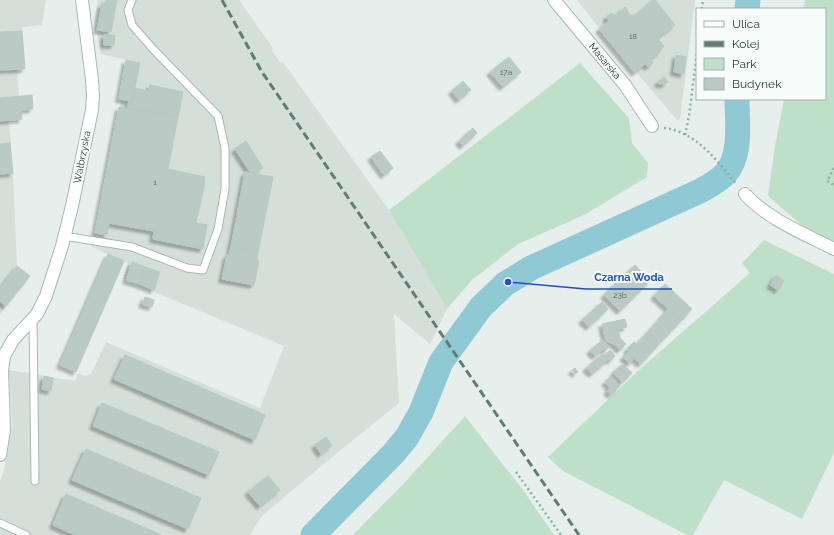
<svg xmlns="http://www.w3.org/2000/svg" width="834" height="535" viewBox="0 0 834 535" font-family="Raleway,sans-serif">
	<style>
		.built { fill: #d4dfda }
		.green { fill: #bfe0c8 }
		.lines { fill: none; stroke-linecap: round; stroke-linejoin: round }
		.river { stroke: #8ec9d4; stroke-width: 25 }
		.building { fill: #bbcac4; stroke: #b8c9c2; filter: url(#shadow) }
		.service-casing { stroke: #a8b8b2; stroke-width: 9 }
		.minor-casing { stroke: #a8b8b2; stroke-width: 14 }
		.path { stroke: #86b3a5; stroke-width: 2.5; stroke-dasharray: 2 3; stroke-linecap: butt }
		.service { stroke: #fff; stroke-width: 7 }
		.minor { stroke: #fff; stroke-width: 12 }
		.rail { stroke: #5f7d75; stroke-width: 3; stroke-dasharray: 8 4; stroke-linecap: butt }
		.labels { text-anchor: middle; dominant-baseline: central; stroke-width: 4; stroke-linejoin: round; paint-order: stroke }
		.number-label { font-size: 8px; fill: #4a645c }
		.street-label { font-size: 10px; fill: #24423a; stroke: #f7fbf9 }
		.leader { fill: none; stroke: #1d4ed8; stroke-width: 1.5 }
		.callout-dot { fill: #1d4ed8; stroke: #f7fbf9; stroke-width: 1.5 }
		.callout-label { font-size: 11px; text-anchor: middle; font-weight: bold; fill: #1d4ed8; stroke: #f7fbf9; stroke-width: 4; stroke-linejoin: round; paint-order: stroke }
	</style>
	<defs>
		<filter id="shadow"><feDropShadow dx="-3.5" dy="3.5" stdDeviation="1" flood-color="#0004"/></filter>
	</defs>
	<rect width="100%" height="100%" fill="#e6efeb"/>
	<path class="built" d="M0,0H46L42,25L22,27L25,69H17L19,96L32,95L33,109L21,110L22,119L9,120L13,174L17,266L30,276L0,314Z
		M98,0H239L273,48L272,51L280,62H283L389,210L447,309L430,344L394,314L399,403L326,462L261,517L250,535H0V481L3,474L12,425L9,370L75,381L78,373L86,376L91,374L106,342L260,408L284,346L123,279L128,263L92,247L121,100L119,99L126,60L101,54L97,30H95L94,20Z
		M577,0H695L680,119L678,121L636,72L633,71V70L604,36L605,35L599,29V28Z"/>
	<path class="green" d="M805,0H834V242L805,228L768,196L775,146L784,99H825V9H803Z
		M580,63L629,118L632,143L648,163L647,177L584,215L518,244L472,280L447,309L389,210Z
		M764,240L834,274V453L802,519L724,480L693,535H687L563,471L548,457L639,370L750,273L742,263Z
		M465,416L523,490L554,535H353L408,479Z"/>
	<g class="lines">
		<path class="river" d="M747,9L748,0
			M313,535L393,454L407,437L421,412L441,362L481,307L505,284L531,268L700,191C709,186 719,181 726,173C742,155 737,121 737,99"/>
	</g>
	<path class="building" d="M106,0H117L111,32L97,30L102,4H105Z
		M653,0H655L675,25L657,38L664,46L660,50L661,51L650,59L653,63L648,67L645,64L635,73L599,29L609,21L606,17L612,13L615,16L625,7L630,15L634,16Z
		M22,31L25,69L0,70V32Z
		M104,35H115L114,45H104Z
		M676,55L686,57L684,74L674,72Z
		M509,57L521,72L503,87L490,72Z
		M126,60L140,63L132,101L119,99Z
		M664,77L668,82L663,85L662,83L660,85L658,82Z
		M463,81L471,90L459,100L452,91Z
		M150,85L183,92L178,117L131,108L135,88L148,91Z
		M32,95L33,109L21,110L22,119L0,121V98Z
		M129,101H132L131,109H127Z
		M119,107L178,117L168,169L205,177L204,187L196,223L207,225L203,249L153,239L154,231L109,223L107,235L95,233Z
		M473,128L477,133L463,146L459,141Z
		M246,141L263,168L255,174L253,171L250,172L235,149Z
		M10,142L13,174V173L0,174V144L10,143Z
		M380,151L393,168L384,175L371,157Z
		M245,172L273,177L258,252L231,247Z
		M231,247L258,252L257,261H259L254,285L222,279L227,255H229Z
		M108,254L124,261L76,372L60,365Z
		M132,262L145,267L139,284L126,280Z
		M635,265L650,281L637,294L621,278Z
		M17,266L30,276L6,306L0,301V288Z
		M145,267L160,272L154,290L139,284Z
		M776,275L784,281L778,290L770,285Z
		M621,278L637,294L620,311L604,295Z
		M665,284L673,291L662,303L654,296Z
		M673,291L692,309L681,321L662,303Z
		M145,297L154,300L152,307L142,304Z
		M602,302L608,309L589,327L582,320Z
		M668,309L681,321L660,343L648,332Z
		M625,319L627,327L618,329L620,338L626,344L620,350L614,344L606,341L602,324Z
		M648,332L660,343L641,364L628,353Z
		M603,340L609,347L605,351L599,343Z
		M634,342L636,344L632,349L630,346Z
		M599,343L604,349L598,354L593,348Z
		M630,346L632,349L629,352L627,350Z
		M593,348L598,354L595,356L590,351Z
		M610,350L615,356L610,361L605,356Z
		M628,353L634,359L630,363L623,357Z
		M603,354L608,360L592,374L586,368Z
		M125,355L265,415L255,440L114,379Z
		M623,364L632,373L628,377L619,367Z
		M619,367L628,377L622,382L613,373Z
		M575,368L578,372L575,374L572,370Z
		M44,376L53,378L51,391L42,389Z
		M611,376L616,382L610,388L605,382Z
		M616,382L620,386L614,392L610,388Z
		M610,388L614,392L611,395L607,391Z
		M102,403L219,452L209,475L93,426Z
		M326,437L332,445L321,454L315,445Z
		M86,449L201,498L188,529L72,480Z
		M268,476L280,490L260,506L248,492Z
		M66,494L162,535H75L53,525Z"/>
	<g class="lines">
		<g class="service-casing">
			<path id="service" d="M64,236L132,247L187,268L203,270L218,229L225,189V148L218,116L153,49L132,25L128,10L132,0
				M33,318L35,481
				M0,523L26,535"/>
		</g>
		<g class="minor-casing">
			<path id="minor" d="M554,0L625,85L652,126
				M745,194C767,219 805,234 834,249
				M0,455L4,430L2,371L4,356L13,340L37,314L46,296L62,246L72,206L92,110L93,96L92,80L82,0"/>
		</g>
		<path class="path" d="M702,9L703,0
			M664,128C697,132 717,161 737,185
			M685,135L689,116L697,52
			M834,168L827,181L834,185
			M516,472L561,535"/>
		<use href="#service" class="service"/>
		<use href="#minor" class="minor"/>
		<path class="rail" d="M222,0L262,72L579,535"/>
	</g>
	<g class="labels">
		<g class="number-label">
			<text x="633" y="36">18</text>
			<text x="506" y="72">17a</text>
			<text x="155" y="182">1</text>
			<text x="620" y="295">23b</text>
		</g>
		<g class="street-label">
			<text transform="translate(605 61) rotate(50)">Masarska</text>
			<text transform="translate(82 157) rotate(-79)">Wałbrzyska</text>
		</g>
	</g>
	<path class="leader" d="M508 282L586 289H672"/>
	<circle class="callout-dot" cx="508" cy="282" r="4"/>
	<g class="callout-label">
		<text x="629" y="281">Czarna Woda</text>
	</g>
	<rect x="696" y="8" width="130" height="92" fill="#f7fbf9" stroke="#a3b1ad"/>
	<rect x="704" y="21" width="20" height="6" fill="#ffffff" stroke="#a3b1ad"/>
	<text x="732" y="28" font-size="12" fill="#24423a">Ulica</text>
	<rect x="704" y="41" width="20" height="6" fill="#5f7d75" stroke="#a3b1ad"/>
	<text x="732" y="48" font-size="12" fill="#24423a">Kolej</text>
	<rect x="704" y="58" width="20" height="12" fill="#bfe0c8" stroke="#a3b1ad"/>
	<text x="732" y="68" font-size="12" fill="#24423a">Park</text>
	<rect x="704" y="78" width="20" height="12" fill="#bbcac4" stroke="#a3b1ad"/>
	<text x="732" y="88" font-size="12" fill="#24423a">Budynek</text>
</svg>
